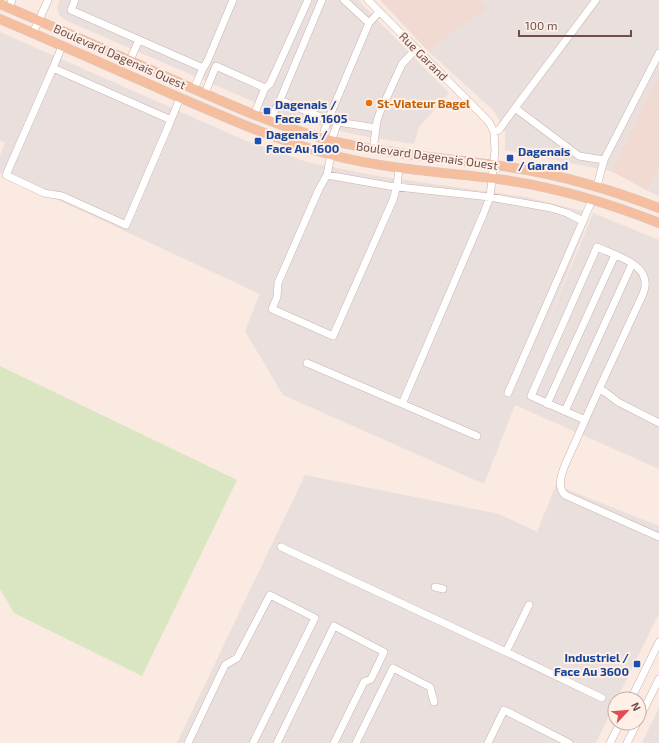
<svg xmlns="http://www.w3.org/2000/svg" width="659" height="743" viewBox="0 0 659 743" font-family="'Exo 2',sans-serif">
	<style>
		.residential { fill: #f1dad1 }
		.industrial { fill: #e9dfdc }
		.green { fill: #dae6c1 }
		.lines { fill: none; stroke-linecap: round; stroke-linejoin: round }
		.minor-casing { stroke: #ccb2ac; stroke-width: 8 }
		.major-casing { stroke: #d4cac9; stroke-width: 10 }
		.minor { stroke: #fff; stroke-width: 7 }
		.major { stroke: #f5be9e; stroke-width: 9 }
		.food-dot { fill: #e8710a; stroke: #feefe7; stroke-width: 1.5 }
		.transit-dot { fill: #1a4fb4; stroke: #feefe7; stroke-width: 1.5 }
		.labels { text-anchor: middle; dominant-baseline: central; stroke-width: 4; stroke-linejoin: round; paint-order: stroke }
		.street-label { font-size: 12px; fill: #6f4e4a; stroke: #feefe7 }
		.food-label { font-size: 12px; font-weight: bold; fill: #c56008; stroke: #feefe7; text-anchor: start }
		.transit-label { font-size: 12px; font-weight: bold; fill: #164399; stroke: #feefe7; text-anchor: start }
	</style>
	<rect width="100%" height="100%" fill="#faeae1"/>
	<path class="residential" d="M380,0H479L487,9L428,51Z
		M659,73V169L648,191L611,171Z"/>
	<path class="industrial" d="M60,0H358L449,93L419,127L414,144L368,137L327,128L282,114L67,21L59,15L57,6Z
		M479,0H659V73L611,171L505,150V131L494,111L428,51L486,9Z
		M0,32L244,140L307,162L377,176L526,197L591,213L538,348L593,213L659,240V469L515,405L484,484L283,395L245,331L260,294L0,173V156L5,143L0,140Z
		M659,169V196L648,191Z
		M305,475L499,514L537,532L556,485L659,526V613L617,699H615V703L596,743H177Z
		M659,708V743H642Z"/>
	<path class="green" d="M0,366L237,480L142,676L14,613L0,589Z"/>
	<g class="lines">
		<g class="minor-casing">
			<path id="minor" d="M75,0L71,10L203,68L194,89
				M344,0L369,23L379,12
				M368,0L489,122L494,132L495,151L490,197L483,215L402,404
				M9,8L12,0
				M33,33L48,0
				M62,46L53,68L171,120L180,98
				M130,60L139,40
				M53,68L6,175L44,193L62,196L126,225L171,120
				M203,68L207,62L233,0
				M265,88L270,84L308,0
				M205,93L216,66L265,88L254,115
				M280,100L322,0
				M515,108L579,156L604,160L597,186
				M328,120L369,23
				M270,121L280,100L328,120L322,138
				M494,132L499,130L515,108L596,0
				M331,141L338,122L376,128
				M373,150L377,121L380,112L402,64L416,49
				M331,155L327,175L389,186L490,197L551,208L567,213L583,221L592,200
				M604,160L659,53
				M327,175L319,189L278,283L277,297L272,309L333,336L393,200L397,186L399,168
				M307,363L477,436
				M508,393L583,221
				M547,404L615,255
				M565,411L632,264
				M585,420L531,396L597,247C616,256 655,265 643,294L599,389
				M659,423L618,402L605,392L599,389L565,465C561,475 557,487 565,495L659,537
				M281,547L506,652
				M435,587L443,589
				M529,605L506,652L602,698
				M631,699L659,642
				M639,719L659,679
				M188,743L225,665L237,658L270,595L315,618L253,743
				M277,743L334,626L384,652L371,679L364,682L334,743
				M356,743L393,668L430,687L434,702
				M488,743L504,710L569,743
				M610,743L620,723
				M627,743L637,723"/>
		</g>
		<g class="major-casing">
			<path id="major" d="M0,4C59,29 117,55 176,81C226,103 276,126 329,140C390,155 453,158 515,168C565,176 612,190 659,208
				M0,19C59,44 117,70 176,96C227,118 278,141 332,155C389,170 447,172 505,180C558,188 609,203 659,223"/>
		</g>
		<use href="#minor" class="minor"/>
		<use href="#major" class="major"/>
	</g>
	<circle class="food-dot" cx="369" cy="103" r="4"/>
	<g class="transit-dot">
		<rect x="263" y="107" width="8" height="8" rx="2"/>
		<rect x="254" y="137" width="8" height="8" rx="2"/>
		<rect x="506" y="154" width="8" height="8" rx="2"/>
		<rect x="633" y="660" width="8" height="8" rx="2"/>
	</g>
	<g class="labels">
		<g class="street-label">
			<text transform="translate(120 56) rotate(24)">Boulevard Dagenais Ouest</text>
			<text transform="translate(424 56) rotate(45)">Rue Garand</text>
			<text transform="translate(427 155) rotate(8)">Boulevard Dagenais Ouest</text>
		</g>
		<g class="food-label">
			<text x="377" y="103">St-Viateur Bagel</text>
		</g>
		<g class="transit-label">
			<text x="275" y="104">Dagenais /<tspan x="275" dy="14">Face Au 1605</tspan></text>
			<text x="266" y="134">Dagenais /<tspan x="266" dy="14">Face Au 1600</tspan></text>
			<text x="518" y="151">Dagenais<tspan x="518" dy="14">/ Garand</tspan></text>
			<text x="629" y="657" text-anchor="end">Industriel /<tspan x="629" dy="14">Face Au 3600</tspan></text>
		</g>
	</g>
	<g transform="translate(627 711) rotate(64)"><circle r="19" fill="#feefe7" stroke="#c5afa8"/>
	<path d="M0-3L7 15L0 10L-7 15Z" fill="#dc4f54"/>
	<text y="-6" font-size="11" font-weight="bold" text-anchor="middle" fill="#6f4e4a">N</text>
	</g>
	<path d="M519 30v6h112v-6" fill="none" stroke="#6f4e4a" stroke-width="2"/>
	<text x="525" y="30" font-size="12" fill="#6f4e4a" stroke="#feefe7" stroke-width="3" paint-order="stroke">100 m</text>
</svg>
